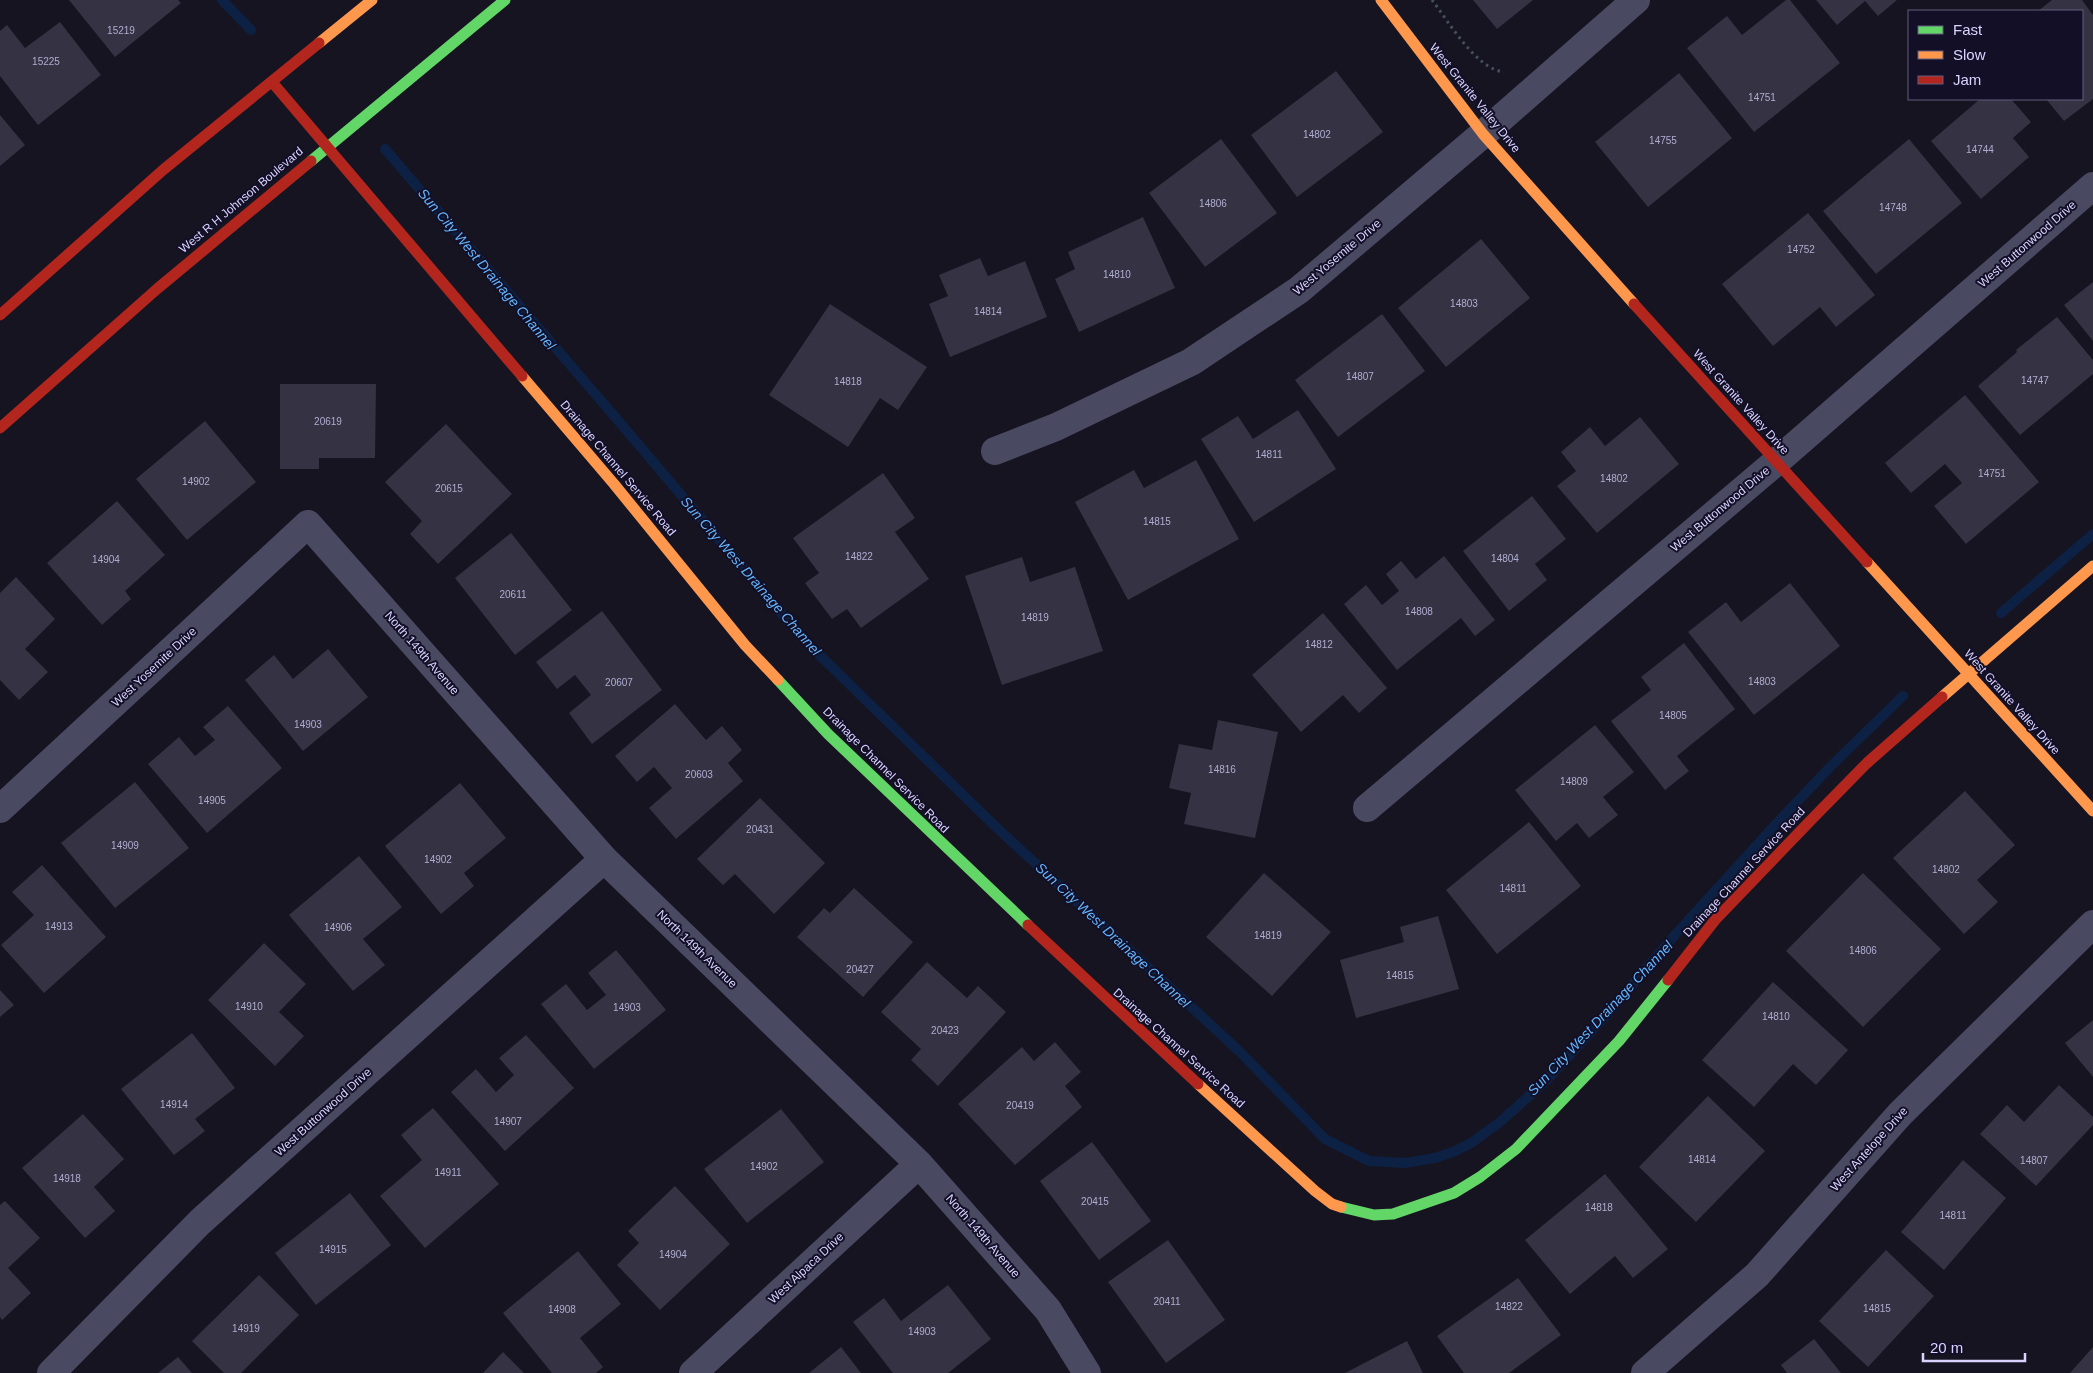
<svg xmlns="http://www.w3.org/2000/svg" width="2093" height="1373" viewBox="0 0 2093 1373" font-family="Arial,sans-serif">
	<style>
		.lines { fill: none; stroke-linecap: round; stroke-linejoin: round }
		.stream { stroke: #0d2144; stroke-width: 10 }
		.building { fill: #343243 }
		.path { stroke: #44505f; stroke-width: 3; stroke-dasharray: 2.5 4; stroke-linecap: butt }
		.street { stroke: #4a4962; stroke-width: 28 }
		.fast { stroke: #63d668; stroke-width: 11 }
		.slow { stroke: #ff974d; stroke-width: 11 }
		.jam { stroke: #b3261e; stroke-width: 11 }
		.labels { text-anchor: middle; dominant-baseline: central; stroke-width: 4; stroke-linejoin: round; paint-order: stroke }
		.number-label { font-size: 10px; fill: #b0acd0 }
		.street-label { font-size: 12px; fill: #d9d4ff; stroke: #130f26 }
		.water-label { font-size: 14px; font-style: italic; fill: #62b6ff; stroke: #130f26 }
	</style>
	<rect width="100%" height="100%" fill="#161421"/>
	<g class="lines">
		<path class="stream" d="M222,0L251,30
			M385,149L627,431L804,640L997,828L1238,1050L1325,1139L1369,1161L1405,1163L1435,1158L1453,1152L1471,1143L1500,1122L1547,1080L1611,1010L1674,936L1775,825L1832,765L1903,696
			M2001,613L2093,534"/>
	</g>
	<path class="building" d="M69,0H178L181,3L115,57Z
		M1473,0H1533L1497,29Z
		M1786,0H1790L1840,63L1754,132L1687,48L1727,16L1742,35Z
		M1816,0H1897L1878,16L1865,1L1837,25Z
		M2052,0H2082L2093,15V99L2064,121L2046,99H2082V11H2038Z
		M60,22L101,75L38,125L0,76V31L7,25L25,48Z
		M1336,71L1383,132L1297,197L1251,135Z
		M1679,73L1732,138L1648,207L1595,142Z
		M1980,99H2011L2031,122L2013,138L2029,157L1981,199L1931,141Z
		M0,115L25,145L0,166Z
		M1221,139L1277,213L1205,267L1149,193Z
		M1909,139L1962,203L1876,274L1823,211Z
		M1808,213L1875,295L1836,327L1820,307L1773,346L1722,284Z
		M1143,217L1175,288L1079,332L1055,279L1075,269L1068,252Z
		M1481,239L1530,298L1446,367L1398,308Z
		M980,258L988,276L1025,261L1047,317L950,357L929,304L948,296L939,275Z
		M2093,282V341L2064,305Z
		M830,304L927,367L898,410L880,398L848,447L769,395Z
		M1382,314L1425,371L1338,437L1295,380Z
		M2057,317L2093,360V374L2020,435L1978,386L2017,352L2016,350Z
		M280,384H376L375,458H319V469H280Z
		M1965,395L2039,482L1966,544L1934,506L1962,483L1945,464L1911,493L1885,463Z
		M1298,410L1336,469L1254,522L1201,439L1238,416L1253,439Z
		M1640,417L1679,464L1597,533L1557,486L1576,471L1561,452L1590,427L1605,446Z
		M205,421L256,482L187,540L136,479Z
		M446,424L512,494L438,564L410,534L422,521L385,482Z
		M1196,460L1239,539L1128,600L1075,502L1134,470L1144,488Z
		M883,473L915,518L895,532L929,579L861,628L847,609L832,619L805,583L819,573L793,538Z
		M1532,496L1566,539L1535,564L1547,580L1509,611L1463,551Z
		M117,501L165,555L125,591L131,599L102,625L47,563Z
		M511,533L572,610L515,655L455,578Z
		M1444,556L1495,620L1475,636L1461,618L1397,670L1344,604L1366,585L1382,605L1399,591L1386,574L1401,561L1416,579Z
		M1022,557L1030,582L1075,567L1103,651L1002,685L965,576Z
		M16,577L55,619L25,649L48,672L19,700L0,680V593Z
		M1790,583L1840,646L1754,715L1688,632L1726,602L1741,622Z
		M602,611L662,690L592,744L569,713L591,695L575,675L557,689L536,662Z
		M1323,613L1387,688L1359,713L1343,695L1301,732L1252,675Z
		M1684,643L1735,709L1677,756L1689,771L1665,790L1611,721L1651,690L1641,677Z
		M328,649L368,697L303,751L245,680L274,655L293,679Z
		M675,704L706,740L722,726L742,750L728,763L743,781L676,839L649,808L672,788L654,767L637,782L615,756Z
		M228,706L282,768L207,833L148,764L179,737L195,756L215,740L203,727Z
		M1218,720L1278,732L1255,838L1184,824L1191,793L1169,788L1179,744L1212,750Z
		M1595,725L1634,772L1603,797L1618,815L1589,838L1577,823L1556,841L1515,790Z
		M135,782L189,848L115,908L61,843Z
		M460,783L506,838L464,873L474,886L441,914L385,846Z
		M1965,791L2015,845L1977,880L1998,902L1964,934L1893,858Z
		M760,798L825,863L774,914L735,874L723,885L697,859Z
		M1529,822L1581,886L1497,954L1446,890Z
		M359,856L402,907L363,939L385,965L353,991L289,915Z
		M42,865L106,937L44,993L1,945L34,915L12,892Z
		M1264,873L1331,932L1272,996L1206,937Z
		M1863,873L1941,949L1863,1027L1786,951Z
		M854,888L913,942L863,997L797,937L824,908L830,913Z
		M1438,916L1459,989L1356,1018L1340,960L1404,942L1400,927Z
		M264,943L306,984L279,1012L304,1036L275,1066L208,1000Z
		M616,950L666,1010L594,1069L541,1004L566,984L587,1010L606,995L588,973Z
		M927,962L967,998L978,986L1006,1012L938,1086L911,1060L921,1049L881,1012Z
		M1773,982L1848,1050L1816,1085L1793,1064L1754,1107L1702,1060Z
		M0,990L14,1005L0,1017Z
		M2093,1020V1077L2065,1043Z
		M192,1033L235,1088L195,1119L205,1131L174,1155L121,1089Z
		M526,1035L574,1088L505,1151L451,1092L476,1069L496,1092L514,1075L499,1058Z
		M1055,1042L1081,1072L1065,1086L1082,1107L1015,1165L958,1104L1022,1047L1034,1061Z
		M2059,1085L2093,1117V1125L2036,1186L1980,1134L2007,1105L2024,1122Z
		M1708,1096L1765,1151L1696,1222L1639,1167Z
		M433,1108L499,1184L425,1248L380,1196L422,1160L401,1135Z
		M781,1109L824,1162L747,1223L704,1169Z
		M83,1114L124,1159L94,1187L115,1211L85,1238L22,1168Z
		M1092,1142L1151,1221L1099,1260L1040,1181Z
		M1963,1160L2006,1198L1944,1270L1901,1232Z
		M1605,1174L1668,1249L1633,1278L1615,1256L1570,1294L1525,1240Z
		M675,1186L730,1244L660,1310L617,1265L639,1243L628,1231Z
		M350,1193L391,1245L316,1305L275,1253Z
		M5,1201L40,1238L8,1268L31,1293L2,1320L0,1317V1205Z
		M1168,1240L1225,1320L1166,1363L1108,1282Z
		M1886,1250L1934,1296L1868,1367L1819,1321Z
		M578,1251L621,1304L580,1338L603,1367L596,1373H552L503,1313Z
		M259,1275L299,1315L241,1373H224L192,1341Z
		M1518,1278L1561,1335L1509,1373H1464L1437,1336Z
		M948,1285L991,1339L948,1373H893L853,1322L884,1298L901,1321Z
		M1814,1339L1841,1373H1787L1781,1365Z
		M1407,1341L1423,1373H1345Z
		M841,1347L861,1373H809Z
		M2093,1347V1373H2070Z
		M503,1352L524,1373H483Z
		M178,1357L192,1373H158Z"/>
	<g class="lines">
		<path class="path" d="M1432,0C1449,22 1476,69 1504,72"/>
		<path class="street" d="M995,451L1056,427L1191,362L1299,290L1483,134L1636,0
			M1367,808L1776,462L2093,186
			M0,809L308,524L604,859L919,1164L1048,1310L1087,1373
			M51,1373L200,1222L604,859
			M693,1373L919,1164
			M1645,1373L1757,1275L1900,1114L2093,924"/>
		<path class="fast" d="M311,161L505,0
			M778,680L828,734L1028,925
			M1341,1207L1374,1215L1393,1214L1454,1193L1480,1177L1516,1149L1619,1041L1668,980"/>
		<path class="slow" d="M1381,0L1483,134L1634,304
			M319,43L372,0
			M522,376L614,484L745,645L778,680
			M1867,562L2093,811
			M1942,697L2093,566
			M1198,1084L1315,1191L1332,1204L1341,1207"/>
		<path class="jam" d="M272,82L522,376
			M1634,304L1867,562
			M0,315L163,170L319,43
			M0,428L157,289L311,161
			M1028,925L1198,1084
			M1668,980L1715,920L1813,818L1867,763L1942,697"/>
	</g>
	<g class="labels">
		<g class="number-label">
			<text x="121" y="30">15219</text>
			<text x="46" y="61">15225</text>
			<text x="1762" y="97">14751</text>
			<text x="1317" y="134">14802</text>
			<text x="1663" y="140">14755</text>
			<text x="1980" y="149">14744</text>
			<text x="1213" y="203">14806</text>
			<text x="1893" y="207">14748</text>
			<text x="1801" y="249">14752</text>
			<text x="1117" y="274">14810</text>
			<text x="1464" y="303">14803</text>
			<text x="988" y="311">14814</text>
			<text x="1360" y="376">14807</text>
			<text x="2035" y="380">14747</text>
			<text x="848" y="381">14818</text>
			<text x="328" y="421">20619</text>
			<text x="1269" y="454">14811</text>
			<text x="1992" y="473">14751</text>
			<text x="1614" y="478">14802</text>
			<text x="196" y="481">14902</text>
			<text x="449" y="488">20615</text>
			<text x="1157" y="521">14815</text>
			<text x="859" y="556">14822</text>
			<text x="1505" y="558">14804</text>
			<text x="106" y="559">14904</text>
			<text x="513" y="594">20611</text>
			<text x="1419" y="611">14808</text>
			<text x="1035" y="617">14819</text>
			<text x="1319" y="644">14812</text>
			<text x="1762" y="681">14803</text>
			<text x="619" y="682">20607</text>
			<text x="1673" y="715">14805</text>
			<text x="308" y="724">14903</text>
			<text x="1222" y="769">14816</text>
			<text x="699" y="774">20603</text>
			<text x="1574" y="781">14809</text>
			<text x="212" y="800">14905</text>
			<text x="760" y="829">20431</text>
			<text x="125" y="845">14909</text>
			<text x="438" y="859">14902</text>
			<text x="1946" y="869">14802</text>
			<text x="1513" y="888">14811</text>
			<text x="59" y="926">14913</text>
			<text x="338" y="927">14906</text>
			<text x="1268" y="935">14819</text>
			<text x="1863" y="950">14806</text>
			<text x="860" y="969">20427</text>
			<text x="1400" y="975">14815</text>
			<text x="249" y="1006">14910</text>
			<text x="627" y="1007">14903</text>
			<text x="1776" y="1016">14810</text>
			<text x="945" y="1030">20423</text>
			<text x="174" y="1104">14914</text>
			<text x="1020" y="1105">20419</text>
			<text x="508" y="1121">14907</text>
			<text x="1702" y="1159">14814</text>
			<text x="2034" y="1160">14807</text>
			<text x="764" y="1166">14902</text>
			<text x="448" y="1172">14911</text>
			<text x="67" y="1178">14918</text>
			<text x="1095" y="1201">20415</text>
			<text x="1599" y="1207">14818</text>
			<text x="1953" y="1215">14811</text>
			<text x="333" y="1249">14915</text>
			<text x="673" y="1254">14904</text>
			<text x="1167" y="1301">20411</text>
			<text x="1509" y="1306">14822</text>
			<text x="1877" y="1308">14815</text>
			<text x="562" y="1309">14908</text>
			<text x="246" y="1328">14919</text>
			<text x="922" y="1331">14903</text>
		</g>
		<g class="street-label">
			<text transform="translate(1475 98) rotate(51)">West Granite Valley Drive</text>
			<text transform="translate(241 200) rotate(-40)">West R H Johnson Boulevard</text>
			<text transform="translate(2027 244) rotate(-41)">West Buttonwood Drive</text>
			<text transform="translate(1337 257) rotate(-40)">West Yosemite Drive</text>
			<text transform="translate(1741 402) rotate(48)">West Granite Valley Drive</text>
			<text transform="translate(618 468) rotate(50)">Drainage Channel Service Road</text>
			<text transform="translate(1720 509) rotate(-40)">West Buttonwood Drive</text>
			<text transform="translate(422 653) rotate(49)">North 149th Avenue</text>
			<text transform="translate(154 667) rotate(-43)">West Yosemite Drive</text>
			<text transform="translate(2012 702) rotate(48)">West Granite Valley Drive</text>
			<text transform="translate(886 770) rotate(45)">Drainage Channel Service Road</text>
			<text transform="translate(1744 872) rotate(-47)">Drainage Channel Service Road</text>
			<text transform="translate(697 949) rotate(44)">North 149th Avenue</text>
			<text transform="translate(1179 1048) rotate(42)">Drainage Channel Service Road</text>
			<text transform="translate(323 1112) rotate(-42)">West Buttonwood Drive</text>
			<text transform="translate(1869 1149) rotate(-48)">West Antelope Drive</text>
			<text transform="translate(983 1236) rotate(49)">North 149th Avenue</text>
			<text transform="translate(806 1268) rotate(-43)">West Alpaca Drive</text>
		</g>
		<g class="water-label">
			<text transform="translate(487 269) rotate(50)">Sun City West Drainage Channel</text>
			<text transform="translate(751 576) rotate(49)">Sun City West Drainage Channel</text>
			<text transform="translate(1113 935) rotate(43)">Sun City West Drainage Channel</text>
			<text transform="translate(1600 1018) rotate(-47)">Sun City West Drainage Channel</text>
		</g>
	</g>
	<rect x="1908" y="10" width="175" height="90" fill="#130f26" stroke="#625e7d"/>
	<rect x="1918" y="26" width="25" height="8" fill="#63d668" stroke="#625e7d"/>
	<text x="1953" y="35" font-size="15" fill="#d9d4ff">Fast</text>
	<rect x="1918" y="51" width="25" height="8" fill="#ff974d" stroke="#625e7d"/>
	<text x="1953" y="60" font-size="15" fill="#d9d4ff">Slow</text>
	<rect x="1918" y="76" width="25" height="8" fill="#b3261e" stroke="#625e7d"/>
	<text x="1953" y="85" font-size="15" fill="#d9d4ff">Jam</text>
	<path d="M1923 1353v8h102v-8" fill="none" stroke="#d9d4ff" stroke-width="2.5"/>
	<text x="1930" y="1353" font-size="15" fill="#d9d4ff" stroke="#130f26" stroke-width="4" paint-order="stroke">20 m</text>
</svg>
